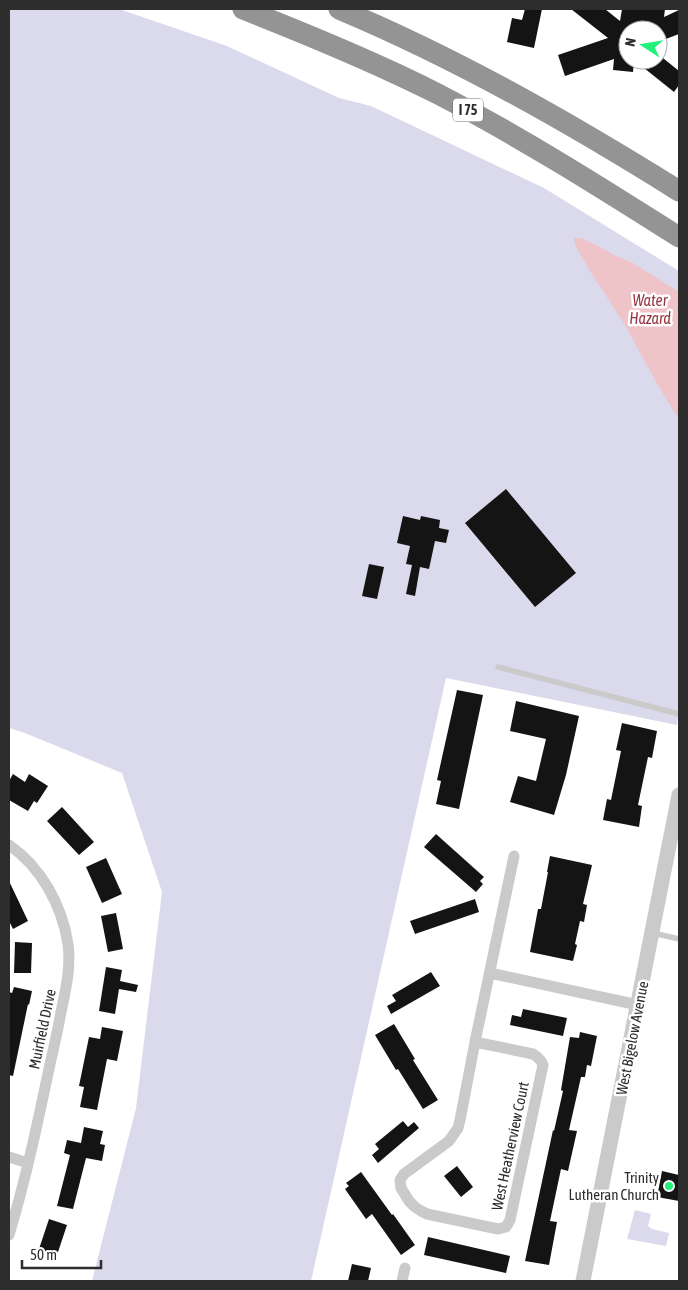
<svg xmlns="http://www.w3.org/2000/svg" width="688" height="1290" viewBox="0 0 688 1290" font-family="'Asap Condensed',sans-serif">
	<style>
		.green { fill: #dadaec }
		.water { fill: #eec4c9 }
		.building { fill: #141414 }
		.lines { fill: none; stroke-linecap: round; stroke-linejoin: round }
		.service { stroke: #cacaca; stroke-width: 5.5 }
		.minor { stroke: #cacaca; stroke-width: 11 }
		.tertiary { stroke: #cacaca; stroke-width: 15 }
		.motorway { stroke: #949494; stroke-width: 21 }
		.poi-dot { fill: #22f278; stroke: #fff; stroke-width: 2 }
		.labels { text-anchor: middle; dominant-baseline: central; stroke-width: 5; stroke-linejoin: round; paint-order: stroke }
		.shield { fill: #fff; stroke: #6c6c6c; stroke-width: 1 }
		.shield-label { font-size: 14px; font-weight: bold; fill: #2d2d2d }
		.street-label { font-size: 15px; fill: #2d2d2d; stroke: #fff }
		.poi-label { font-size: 15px; fill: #2d2d2d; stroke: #fff; text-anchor: end }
		.water-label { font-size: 16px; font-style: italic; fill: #953642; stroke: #fff }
	</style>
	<rect width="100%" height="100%" fill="#fff"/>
	<path class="green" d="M9,9H119L227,46L339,98L371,106L544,188L679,271V707L677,725L446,678L311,1281H92L136,1108L162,892L122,773L25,733L9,728Z
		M635,1210L651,1214L648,1226L652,1229L669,1233L666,1246L627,1239Z"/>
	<path class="water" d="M574,238H581L604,249L616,256L633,263L679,292V420L655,380L625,325L590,271L575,245Z"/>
	<path class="building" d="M525,9H542L534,48L507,42L512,18L522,20Z
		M571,9H605L620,21L622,9H665L664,17L679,10V34L658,42V30H628V60H658V54L679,71V85L674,92L634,60L633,72L613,70L614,59L565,76L558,55L608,38Z
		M506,489L576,573L535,607L465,523Z
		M403,516L420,520L421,516L440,520L439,528L449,530L446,543L435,541L429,569L420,567L415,596L406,594L412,565L406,564L410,546L397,543Z
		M369,564L384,567L377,599L362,596Z
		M457,690L483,695L459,809L436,804L441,781L437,780Z
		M516,701L579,716L566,775L554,815L510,802L518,776L536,781L546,739L510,731Z
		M622,723L657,731L652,758L648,757L638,805L642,806L639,827L603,820L607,799L611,800L621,751L616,750Z
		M13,774L25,782L29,774L48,786L37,803L34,801L28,811L9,800V781Z
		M62,807L94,842L79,855L47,821Z
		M436,834L484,877L480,881L483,884L476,892L424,847Z
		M550,856L592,865L583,904L587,905L584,922L580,921L575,944L577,945L573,961L530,952L538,909H541L548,872H547Z
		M106,858L122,894L102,903L86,867Z
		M9,881L28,921L13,929L9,921Z
		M475,899L479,912L415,934L410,921Z
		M116,913L123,949L108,952L101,916Z
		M15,942L32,943L31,973H14Z
		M106,967L122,970L120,981L138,985L136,992L119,989L115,1014L99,1011Z
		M431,972L440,986L391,1014L387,1006L396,1001L392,995Z
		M14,987L32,991L29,1005L28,1004L13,1076L9,1075V992L12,993Z
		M523,1009L567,1018L563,1036L510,1025L512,1015L521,1017Z
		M394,1024L415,1059L413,1060L438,1100L423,1109L398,1069L396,1070L375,1035Z
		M102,1027L123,1031L117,1061L107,1059L97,1110L80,1107L84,1087L79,1086L89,1037L100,1039Z
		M580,1032L597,1036L591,1066L587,1065L585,1077H581L569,1130L577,1131L568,1171L561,1169L550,1221L557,1222L549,1265L525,1261L553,1130L554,1131L563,1091L561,1090L570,1037L579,1038Z
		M403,1121L408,1127L414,1122L419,1128L378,1163L372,1155L379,1149L375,1144Z
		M84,1127L103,1131L100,1144L105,1145L102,1161L86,1158L73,1209L57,1206L70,1155L64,1153L67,1140L81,1143Z
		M457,1166L473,1187L461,1197L444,1176Z
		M662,1171L679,1175V1201L657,1197Z
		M361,1172L392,1215L393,1214L415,1245L401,1255L372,1214L366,1219L345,1189L349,1186L346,1183Z
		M49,1219L67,1225L57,1255L39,1249Z
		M428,1237L510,1256L506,1273L424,1255Z
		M352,1264L371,1268L368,1281H348Z"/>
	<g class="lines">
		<path class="service" d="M498,667L679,714
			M653,933L679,939"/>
		<path class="minor" d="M9,845C41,867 62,905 68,944C71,967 66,989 61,1012C58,1029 54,1047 50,1064C38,1121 26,1179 9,1235
			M490,973L638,1005
			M475,1042L533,1054C538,1057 541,1060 543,1065L510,1220L506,1227L498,1229L427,1214L421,1211L415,1207L409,1201L401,1188L400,1180L404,1174L449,1141L458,1128L460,1120Z
			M475,1042L514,856
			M9,1157L28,1163
			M402,1281L405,1268"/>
		<path class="tertiary" d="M583,1281L679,795"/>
		<path class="motorway" d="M243,9C309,35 375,62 438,94C521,137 600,187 679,237
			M339,9C458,59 570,123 679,191"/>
	</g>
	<circle class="poi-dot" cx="669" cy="1186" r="5"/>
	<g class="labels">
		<rect class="shield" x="453" y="98.5" width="30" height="23" rx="4"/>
		<g class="shield-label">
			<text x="468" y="110">I 75</text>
		</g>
		<g class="street-label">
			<text transform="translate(42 1029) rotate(-78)">Muirfield Drive</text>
			<text transform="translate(632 1038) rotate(-79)">West Bigelow Avenue</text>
			<text transform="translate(510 1146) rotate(-78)">West Heatherview Court</text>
		</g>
		<g class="poi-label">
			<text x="659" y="1177">Trinity<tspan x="659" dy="17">Lutheran Church</tspan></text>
		</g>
		<g class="water-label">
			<text x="650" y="300">Water<tspan x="650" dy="18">Hazard</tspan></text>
		</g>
	</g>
	<rect width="688" height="1290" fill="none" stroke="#2d2d2d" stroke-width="20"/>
	<g transform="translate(643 45) rotate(282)"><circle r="24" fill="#ffffff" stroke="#ababab"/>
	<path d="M0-4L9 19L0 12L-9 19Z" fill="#22f278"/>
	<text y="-8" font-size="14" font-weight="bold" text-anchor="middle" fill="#2d2d2d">N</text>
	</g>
	<path d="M22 1260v8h79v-8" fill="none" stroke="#2d2d2d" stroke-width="2.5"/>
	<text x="30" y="1260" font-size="15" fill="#2d2d2d" stroke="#ffffff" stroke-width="4" paint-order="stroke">50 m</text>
</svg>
